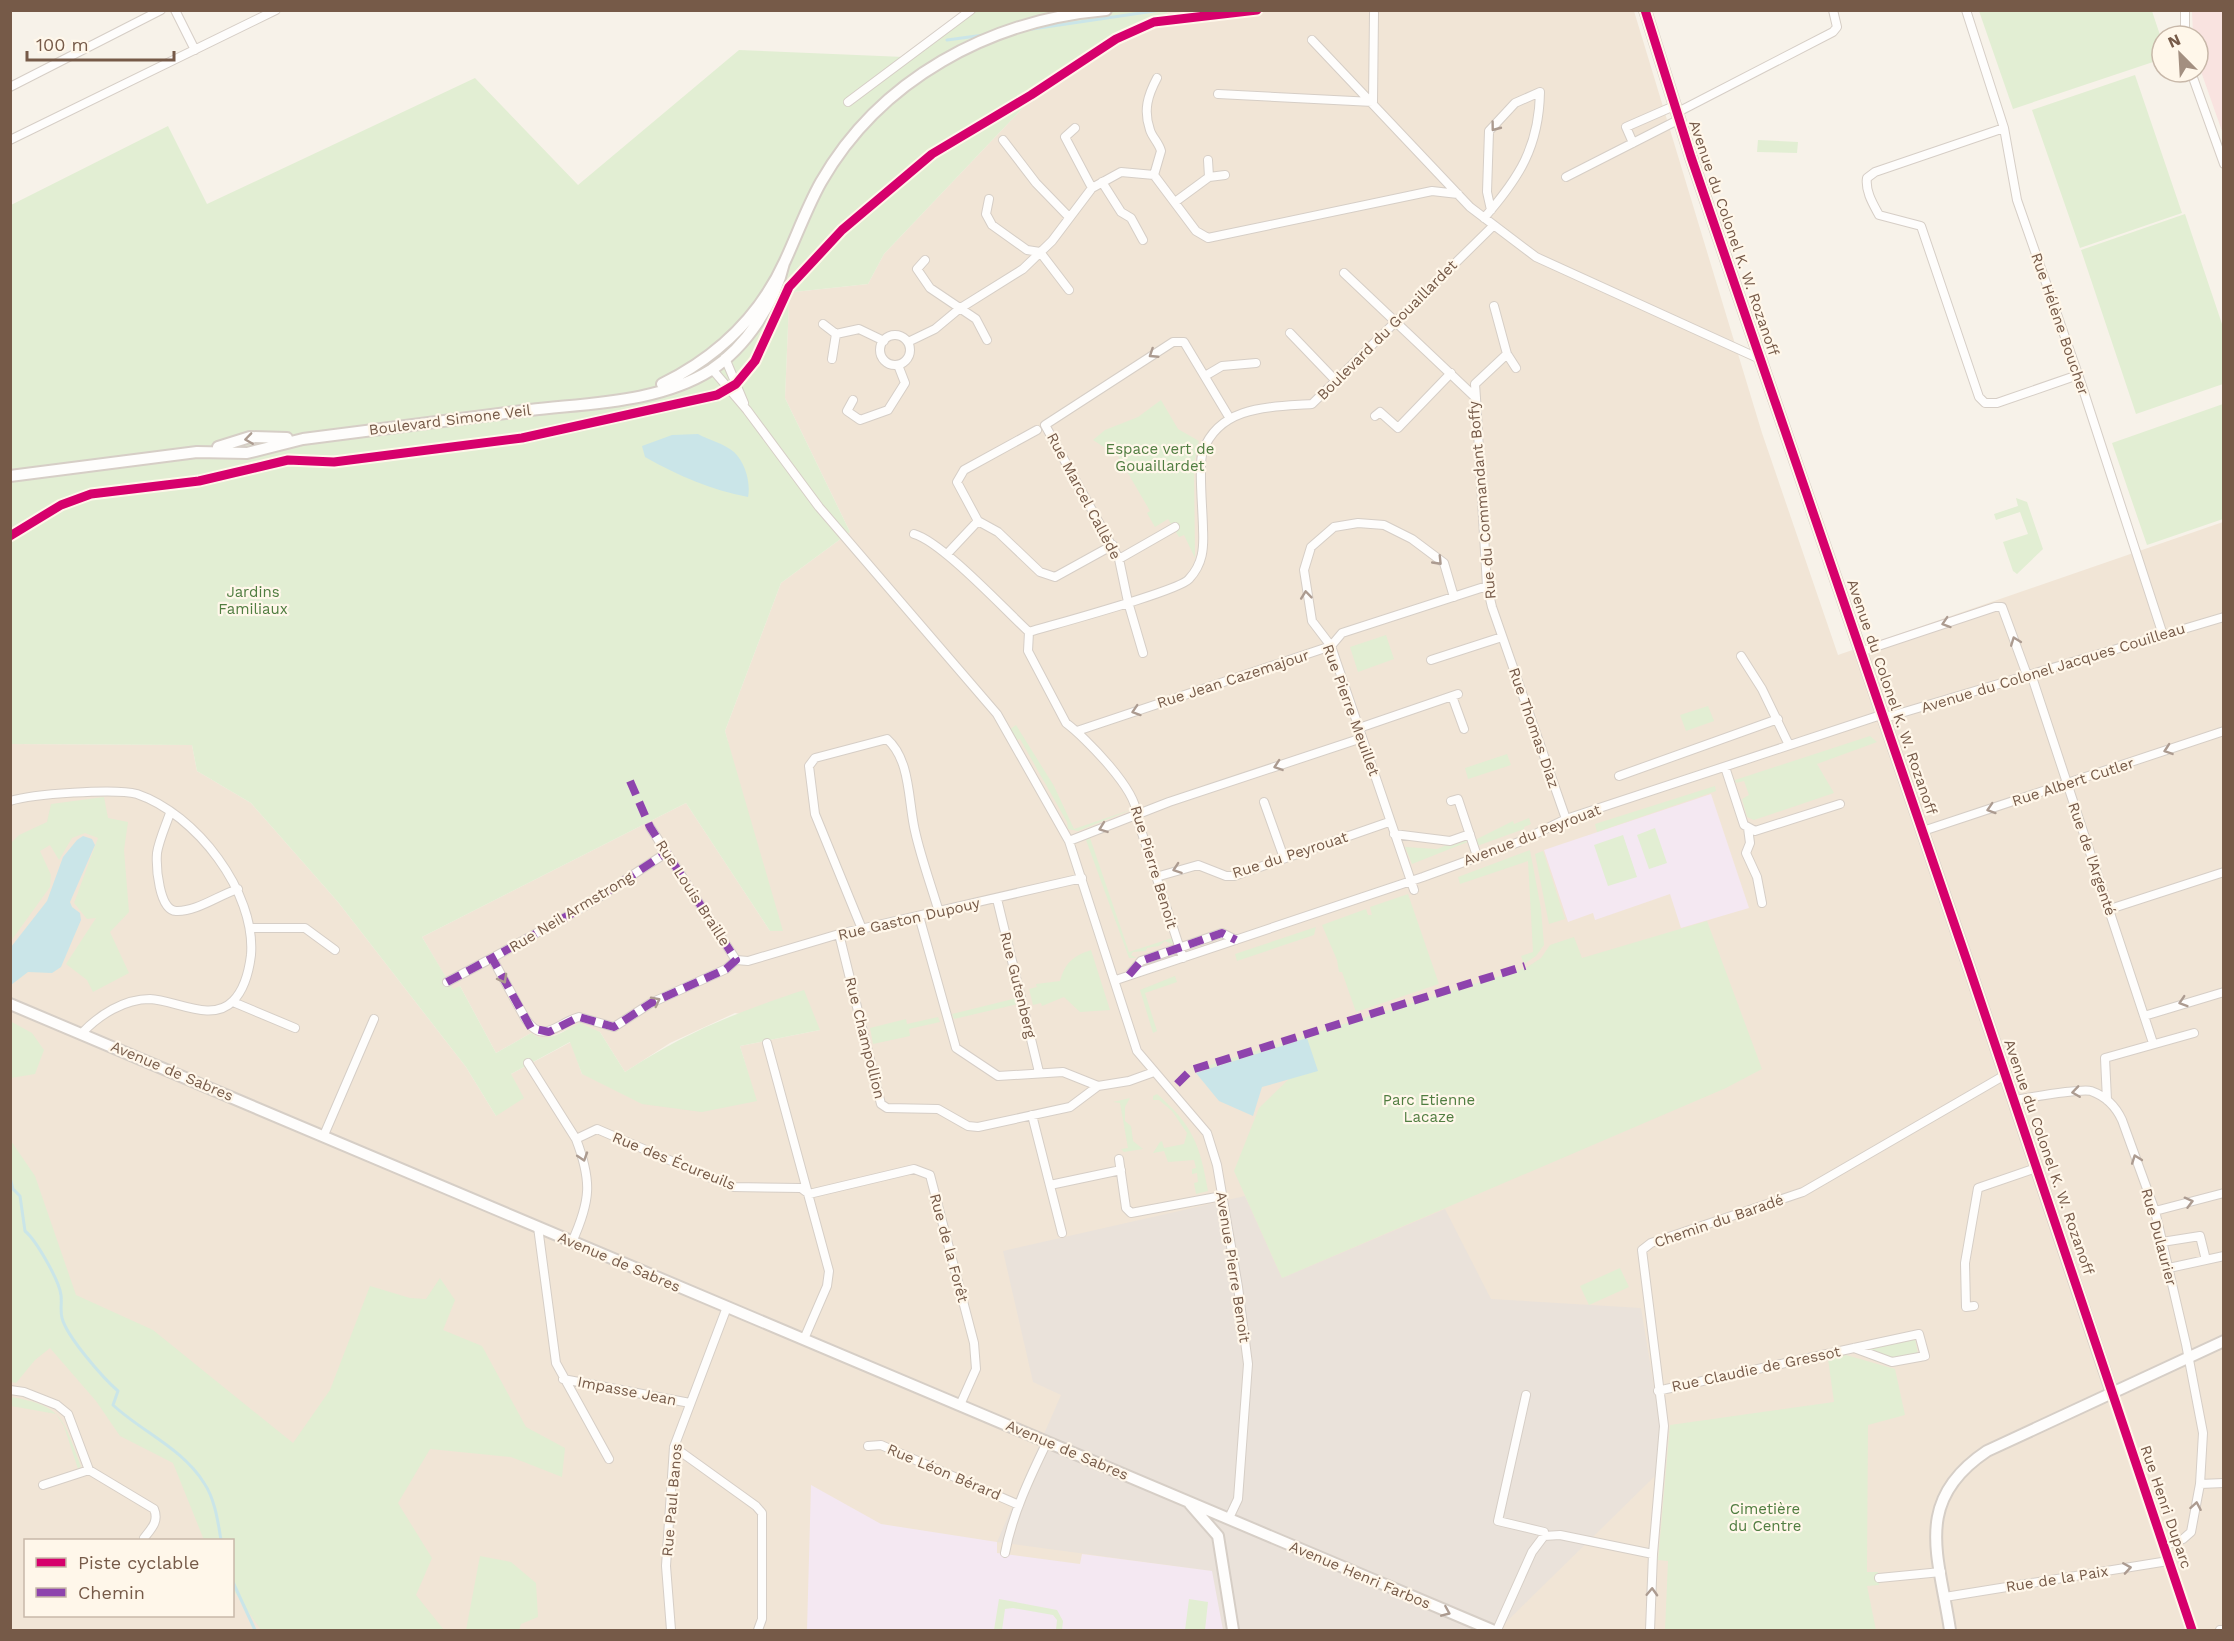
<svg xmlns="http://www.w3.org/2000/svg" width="2234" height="1641" viewBox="0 0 2234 1641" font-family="'Work Sans',sans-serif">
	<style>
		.residential { fill: #f1e5d6; fill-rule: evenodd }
		.industrial { fill: #eae2da }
		.education { fill: #f4e8f2 }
		.medical { fill: #f9e3e0 }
		.green { fill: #e2eed3 }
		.water { fill: #cae5e8 }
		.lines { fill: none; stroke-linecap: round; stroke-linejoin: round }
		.stream { stroke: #cae5e8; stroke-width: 3 }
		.street-casing { stroke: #d6cec6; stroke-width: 10 }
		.secondary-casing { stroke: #d6cec6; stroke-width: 14 }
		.street { stroke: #fefdfc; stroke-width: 8 }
		.secondary { stroke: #fefdfc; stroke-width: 10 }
		.quiet { stroke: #8e44ad; stroke-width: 8; stroke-dasharray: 15 8; stroke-linecap: butt }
		.cycleway-casing { stroke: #fff7ea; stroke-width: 13 }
		.cycleway { stroke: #d6006c; stroke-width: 9 }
		.oneway { stroke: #ac9b90 }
		.labels { text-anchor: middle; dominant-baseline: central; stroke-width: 4.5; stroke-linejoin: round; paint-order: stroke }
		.street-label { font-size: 15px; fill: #765a48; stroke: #fff7ea }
		.park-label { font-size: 15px; fill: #507d40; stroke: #fff7ea }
	</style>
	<rect width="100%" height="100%" fill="#f7f2e9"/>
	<path class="residential" d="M1170,11H1634L1762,433L1838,655L2223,522V1630H11L10,744L192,745L197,771L251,803L338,902L466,1067L496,1116L511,1074L571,1042L582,1074L756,1101L740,1046L820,1030L735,1013L670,1043L625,1072L600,1032L570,1028L548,1038H538L531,1033L496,1053L460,986L453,990L422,937L686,803L770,931L744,804L725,731L781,583L850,532L785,398L789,302L794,292L868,284L884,254L1036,94ZM26,1540H232V1616H26Z"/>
	<path class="industrial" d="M1245,1196L1282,1278L1445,1209L1491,1299L1641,1308L1660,1423L1656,1475L1498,1630H1223L1211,1571L997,1542L1061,1395L1033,1382L1003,1251Z"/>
	<path class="education" d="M1711,794L1749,908L1681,928L1670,894L1595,920L1593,913L1568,922L1544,850Z
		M811,1485L881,1524L997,1542V1553L1080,1564L1082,1554L1212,1571L1223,1630H807Z"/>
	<path class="medical" d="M2192,11H2223V134L2198,63V36H2193Z"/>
	<path class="green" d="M970,11H1170L1036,94L884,254L868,284L794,292L789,302L785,398L850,532L781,583L725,731L783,931H770L686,803L422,937L453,989L460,986L496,1053L531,1033C548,1045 564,1030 580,1023L600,1032L625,1072C684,1033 737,1012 804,990L820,1030L740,1046L757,1101L702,1112L642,1104L582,1074L570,1042L511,1074L524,1098L496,1116L466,1067L338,902L251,803L197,771L192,745L11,744V205L168,126L207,204L475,78L578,185L739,50L904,57Z
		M1979,11H2152L2162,41V59L2013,109Z
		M2135,75L2182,213L2080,248L2032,110Z
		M1758,140L1798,142L1797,153L1757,152Z
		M2185,214L2223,327V384L2136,414L2081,250Z
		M1161,400L1178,429L1199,441L1194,464L1195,558L1184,535L1179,537L1168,519L1155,527L1147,513L1150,511L1118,456L1093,440L1105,430L1138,417Z
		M2223,404V519L2147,545L2112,443Z
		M2016,498L2027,502L2043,549L2017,574L2013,571L2003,542L2028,534L2020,512L1996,520L1994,514L2018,506Z
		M1386,635L1394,659L1358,672L1350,647Z
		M1708,706L1714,721L1686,731L1680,715Z
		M1016,725L1054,786L1074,829L1133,809L1078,831L1068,829L1067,822L1020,739L1015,741L1009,730Z
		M1870,736L1877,742L1817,764L1834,793L1754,820L1747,817L1742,799L1749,795L1744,781L1736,783L1735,780Z
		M1507,754L1511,765L1468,779L1465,768Z
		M1715,786L1716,791L1597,832L1595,824Z
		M104,797L108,818L128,822L124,850L129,912L110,932L129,973L93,992L87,980L66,964L96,918L87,919L74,903L98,838L85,833L72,838L59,860L50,845L40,851L51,875L50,887L11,941V843L19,835L47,822L51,804Z
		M1529,818L1531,824L1524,827V829L1477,846L1475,840L1513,821L1514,824Z
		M1655,828L1667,863L1649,869L1637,835Z
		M1623,835L1637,877L1608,886L1594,845Z
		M1469,836L1470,841L1412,864L1405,847L1437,849Z
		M1090,838L1129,952L1172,938L1174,945L1165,941L1159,946L1147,948L1146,951L1133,952L1131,955L1137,958H1129L1086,840Z
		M1530,850L1541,909L1544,945L1536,956L1524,964L1521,956L1533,952L1528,861L1460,884L1458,877Z
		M1543,851L1565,919L1549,924L1535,854Z
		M1408,894L1439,984L1356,1012L1342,972H1339L1337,960L1322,925L1366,909L1368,915H1372L1370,907Z
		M1707,921L1762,1069L1726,1088L1282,1278L1234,1171L1259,1108L1290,1078L1307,1038L1196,1073L1194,1070L1526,968L1541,958L1550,945L1574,937L1582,958Z
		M1316,927L1314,935L1237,961L1235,954Z
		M1091,950L1110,1010L1080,1012L1064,997L1042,1006L1041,1003L1033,1005L1029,989L1037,987L1036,984L1060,981C1065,963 1073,956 1091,950Z
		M1175,976L1177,982L1145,993L1157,1031L1153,1033L1140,990Z
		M1017,998L1018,1004L954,1019L952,1014Z
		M938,1017L940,1022L909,1029L910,1036L873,1044L870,1028L906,1019L907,1024Z
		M10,1021L32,1033L44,1050L35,1074L11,1078Z
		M1157,1094C1193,1125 1200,1145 1208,1191L1196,1194L1194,1183L1198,1182L1197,1173L1192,1174V1169L1196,1168L1194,1160L1168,1162L1164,1151L1153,1153L1160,1142L1162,1141L1164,1148L1184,1144L1187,1133L1172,1111L1159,1100H1153V1096Z
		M1130,1098L1125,1107V1121L1131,1126L1133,1141L1143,1149L1124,1152L1121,1149L1128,1148L1120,1103L1113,1102Z
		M11,1141L35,1176L76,1295L153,1330L293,1443L330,1390L370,1286L410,1298L426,1299L440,1278L455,1300L443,1330L482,1346L526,1427L565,1448L562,1477L511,1457L430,1449L398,1503L432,1558L416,1595L444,1630H261L233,1590L232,1540H204L173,1463L120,1436L96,1401L50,1348L35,1360L16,1383L11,1382Z
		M1620,1268L1629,1287L1589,1305L1580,1286Z
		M1915,1339L1918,1354L1892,1360L1868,1349Z
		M1846,1355L1895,1369L1905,1415L1868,1425L1867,1572H1878L1879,1585L1867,1586L1876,1630H1665L1668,1561L1658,1560L1670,1425L1834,1402L1828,1359Z
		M10,1397C64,1405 63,1420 81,1466L78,1469L64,1426L56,1414L11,1406Z
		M480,1556L511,1562L536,1583L538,1617L521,1624L519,1630H466Z
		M999,1599L1057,1610L1063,1621L1062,1630H1056L1057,1620L1053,1615L1013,1608L1005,1609L1002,1630H994Z
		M1189,1599L1208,1602L1205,1630H1185Z"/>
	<path class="water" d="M698,434C709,440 725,444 734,452C745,462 751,483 748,497C711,490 679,476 645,457L642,446L672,435Z
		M83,836L92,839L95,845L70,902L72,907L80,913L81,920L61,967L52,973L28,972L11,985V947L47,901L63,857L77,840Z
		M1307,1038L1318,1071L1262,1087L1253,1116L1219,1101L1196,1073Z"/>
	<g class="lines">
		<path class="stream" d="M1032,29L1161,10
			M947,40L984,35
			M10,1178L13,1189L20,1196L25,1231C36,1240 59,1280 61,1295C62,1302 60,1311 62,1318C67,1337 103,1378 118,1391L113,1405C142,1432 182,1448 204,1483C215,1499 218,1522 221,1540
			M232,1580L255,1630"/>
		<g class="street-casing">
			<path id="street" d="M175,10L195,50
				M1966,10L2004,128L2017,200L2080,380L2163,635
				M2185,10V36
				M1312,40L1470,207L1536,257L1760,359
				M2191,72L2224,164
				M10,87L161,10
				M1218,94L1373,102L1374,13
				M848,102L971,10
				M1676,113L1833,32L1837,27L1833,10
				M1075,128L1065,137L1092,188
				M2004,128L1875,172L1867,178C1865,191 1873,204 1879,215L1921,226L1979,397L1985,403H1997L2078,375
				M10,140L276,10
				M1003,140L1036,183L1068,216
				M1633,143L1626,127L1674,106
				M1154,175L1161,151C1159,143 1152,137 1150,130C1143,110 1148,95 1157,78
				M1209,177L1225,175
				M1566,177L1678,120
				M1102,182L1121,212L1131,218L1143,240
				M989,199L986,214L992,225L1027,250L1040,252L1069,290
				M1175,202L1209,177L1208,160
				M1484,218C1519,178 1539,147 1540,92L1515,103L1489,131L1487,192L1491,210
				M925,260L917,269L930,288L976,319L987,340
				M1344,273L1476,398L1487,586L1492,607L1566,819
				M1494,306L1507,354
				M823,324L836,334
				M1290,333L1337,382
				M880 350a15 15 0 1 1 30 0a15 15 0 1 1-30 0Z
				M908,342L935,329L959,309L1023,269L1052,241L1092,188L1121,172L1154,175L1196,231L1208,238L1432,191L1458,194
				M725,358L744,403
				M832,359L836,334L859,329L884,341
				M712,369L747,410L819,507L997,714L1069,841L1137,1051L1207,1133L1217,1165L1238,1287L1248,1364L1238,1499L1229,1518
				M1205,376L1222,366L1256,363
				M1476,398L1475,384L1507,354L1516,368
				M853,400L847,411L860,420L888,410L905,383L898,365
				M1375,416L1380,412L1398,428L1451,373
				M978,521L957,482L964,470L1037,430
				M914,534C942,542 1003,608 1029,632
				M947,554L978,521L998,532L1040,572L1055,577L1113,545
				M1119,559L1175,527
				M1029,632C1052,625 1179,591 1189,579C1203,564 1204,548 1203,529C1203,512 1198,463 1203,451C1220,405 1271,407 1312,404L1493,226
				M1029,632L1028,651L1066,723C1085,737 1139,792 1136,815L1183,958
				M1860,652L1995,607H2002L2027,675
				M1143,653L1128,602L1119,559L1045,425L1173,342H1184L1229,417
				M1741,656L1762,689L1789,745
				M1431,660L1502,637
				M2031,674L2153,1043
				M1452,696L1464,729
				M1359,728L1458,694
				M1077,731L1331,646L1342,633L1487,586
				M1725,767L1744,825L1755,831L1840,804
				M1619,776L1778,719
				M10,801C32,794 115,788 137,794C196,814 256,892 251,955C249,971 245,989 233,1001C212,1023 175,1000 150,999C124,999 99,1015 82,1033
				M1451,801L1458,799L1477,856
				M1264,802L1284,858
				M170,813C166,825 159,840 157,853C156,867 159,910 176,911C196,912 219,895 238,889
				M650,827L736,960
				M1748,828L1750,843L1746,853L1757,877L1762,903
				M1923,831L2224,731
				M1394,834L1450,841L1470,834
				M1069,841L1169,802L1362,738
				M666,853L587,905L492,958L525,1018C543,1046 557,1023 579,1017L614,1027L651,1003L726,969L736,960
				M1156,877L1198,865L1226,876H1234L1389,822
				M1414,890L1331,646L1312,621L1304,570L1311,547L1334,527L1358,523L1384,525L1412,539L1444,563L1454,597
				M997,899L1039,1072
				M2110,909L2224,872
				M919,916L956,1048L998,1076L1063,1072L1098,1086
				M251,928H305L335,950
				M862,929L815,814L809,766L815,758L887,739C911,760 908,802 915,831C921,858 931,885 939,912
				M839,934L881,1104L887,1108L938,1109L968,1126L978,1127L1070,1107L1098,1086L1129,1081L1154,1072
				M736,960L748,961L839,934L1082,878
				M1129,975L1141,961L1222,933L1236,940
				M1116,980L1423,877L1519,842L1566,819L1881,715L1891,716L2224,617
				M447,982L492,958
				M233,1002L295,1028
				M2144,1016L2224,992
				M767,1043L829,1271L827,1286L804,1339
				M528,1063L576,1139
				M2014,1100C2028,1098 2080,1088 2091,1091C2105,1096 2116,1107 2122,1120L2155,1211L2186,1344L2203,1433L2200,1484L2191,1532L2183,1539L2163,1546
				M2107,1100L2105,1058L2194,1033
				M1032,1115L1062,1233
				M324,1135L374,1019
				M1119,1159L1126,1208L1131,1213L1222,1196
				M1050,1185L1121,1170
				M809,1194L914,1169L930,1175L974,1343L976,1369L960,1405
				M2155,1211L2224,1193
				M538,1227L556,1363L609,1459
				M572,1242C591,1200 592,1181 576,1139L597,1129L732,1187L801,1188L809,1194
				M2162,1242L2200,1236L2206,1260
				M2169,1268L2224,1256
				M1974,1306L1966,1307L1965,1263L1978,1188L2036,1168
				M563,1379L690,1403
				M10,1390L24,1392L57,1405L68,1414L89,1470L154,1509C159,1521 152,1528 144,1538
				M1658,1391L1666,1389L1854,1348L1919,1334L1925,1356L1892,1362L1854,1348
				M2112,1393L2192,1630
				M1526,1395L1498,1521L1544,1532V1536
				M868,1446L881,1445L1019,1505
				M674,1447L756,1506L762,1513V1619L758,1630
				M2200,1484L2224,1483
				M43,1485L89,1470
				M1005,1553C1012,1515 1030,1477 1047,1442
				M1879,1578L1941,1572
				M1945,1597L2168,1561
				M671,1630L666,1566L674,1447L727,1307
				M1497,1630L1532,1552L1544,1536L1560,1535L1653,1554
				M1650,1630L1653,1554L1664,1426L1642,1250L1651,1243L1803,1192L2005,1075
				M2220,1630H2224"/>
		</g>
		<g class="secondary-casing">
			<path id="secondary" d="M1645,10L1691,157L1968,964L2112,1393
				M662,384C717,357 759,318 785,261C797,235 807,207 821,182C880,79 990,20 1106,10
				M218,447L250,437L287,438
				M10,476L197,452L247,453L303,439C378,429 454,420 530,410C589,403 658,403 711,370C746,347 775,303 784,263
				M10,1004L1492,1630
				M1190,1504L1218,1536
				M1218,1536L1233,1630
				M1950,1630C1939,1556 1912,1501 1987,1451L2224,1341"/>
		</g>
		<use href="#street" class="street"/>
		<use href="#secondary" class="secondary"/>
		<path class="quiet" d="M630,781L650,827L736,960L726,969L651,1003L614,1027L579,1017L549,1032L531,1028L492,958L587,905L666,853
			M1129,975L1141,961L1222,933L1236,940
			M447,982L492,958
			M1177,1084L1191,1070L1525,966"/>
		<g class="cycleway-casing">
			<path id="cycleway" d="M1645,10L1691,157L1968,964L2192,1630
				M10,536L61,505L91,494L199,481L288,460L334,462L522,438L717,395L736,384L755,361L789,287L842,230L932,154L1031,95L1116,39L1154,22L1257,10"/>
		</g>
		<use href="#cycleway" class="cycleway"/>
	</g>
	<defs><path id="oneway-chevron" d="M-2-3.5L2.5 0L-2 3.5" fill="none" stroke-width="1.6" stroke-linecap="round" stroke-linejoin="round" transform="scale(1.5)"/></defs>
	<g class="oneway">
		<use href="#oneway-chevron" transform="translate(1495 127) rotate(127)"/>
		<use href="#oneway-chevron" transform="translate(1153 354) rotate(147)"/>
		<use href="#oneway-chevron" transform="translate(249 439) rotate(172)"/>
		<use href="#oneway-chevron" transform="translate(1438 561) rotate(46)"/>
		<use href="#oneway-chevron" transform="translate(1306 595) rotate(-96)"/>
		<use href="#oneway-chevron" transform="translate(1946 623) rotate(162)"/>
		<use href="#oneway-chevron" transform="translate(2015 641) rotate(-111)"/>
		<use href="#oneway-chevron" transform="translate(1136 711) rotate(162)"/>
		<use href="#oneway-chevron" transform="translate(2168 750) rotate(161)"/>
		<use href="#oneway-chevron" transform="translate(1278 766) rotate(161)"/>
		<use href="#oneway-chevron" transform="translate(1991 809) rotate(162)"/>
		<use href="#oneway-chevron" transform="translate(1103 828) rotate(160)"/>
		<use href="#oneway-chevron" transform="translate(1177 869) rotate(161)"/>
		<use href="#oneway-chevron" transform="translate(503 979) rotate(61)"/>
		<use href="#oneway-chevron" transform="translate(656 1001) rotate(-27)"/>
		<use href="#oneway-chevron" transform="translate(2183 1002) rotate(162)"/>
		<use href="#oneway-chevron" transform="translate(2076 1092) rotate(172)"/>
		<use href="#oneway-chevron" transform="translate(583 1157) rotate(72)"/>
		<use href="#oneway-chevron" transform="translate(2136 1159) rotate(-110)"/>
		<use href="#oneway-chevron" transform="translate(2189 1202) rotate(-15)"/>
		<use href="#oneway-chevron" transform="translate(2196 1506) rotate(-80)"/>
		<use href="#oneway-chevron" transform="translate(2127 1568) rotate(-9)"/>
		<use href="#oneway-chevron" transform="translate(1652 1592) rotate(-88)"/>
		<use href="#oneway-chevron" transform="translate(1446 1612) rotate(23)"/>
	</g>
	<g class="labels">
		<g class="street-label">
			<text transform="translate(1734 238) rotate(71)">Avenue du Colonel K. W. Rozanoff</text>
			<text transform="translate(2060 324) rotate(71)">Rue Hélène Boucher</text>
			<text transform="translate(1387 330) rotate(-45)">Boulevard du Gouaillardet</text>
			<text transform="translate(450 420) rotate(-7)">Boulevard Simone Veil</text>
			<text transform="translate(1084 496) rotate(62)">Rue Marcel Callède</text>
			<text transform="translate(1482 500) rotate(-95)">Rue du Commandant Boffy</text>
			<text transform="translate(2053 668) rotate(-17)">Avenue du Colonel Jacques Couilleau</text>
			<text transform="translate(1233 679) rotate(-18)">Rue Jean Cazemajour</text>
			<text transform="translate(1892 697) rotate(71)">Avenue du Colonel K. W. Rozanoff</text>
			<text transform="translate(1351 710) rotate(70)">Rue Pierre Meuillet</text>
			<text transform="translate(1534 728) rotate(71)">Rue Thomas Diaz</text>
			<text transform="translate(2073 782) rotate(-18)">Rue Albert Cutler</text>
			<text transform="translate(1532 835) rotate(-21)">Avenue du Peyrouat</text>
			<text transform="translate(1290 855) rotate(-18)">Rue du Peyrouat</text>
			<text transform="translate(2092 859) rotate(71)">Rue de l'Argenté</text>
			<text transform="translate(1154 867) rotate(73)">Rue Pierre Benoit</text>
			<text transform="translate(693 893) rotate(57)">Rue Louis Braille</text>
			<text transform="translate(571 912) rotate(-31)">Rue Neil Armstrong</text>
			<text transform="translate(909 919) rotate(-13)">Rue Gaston Dupouy</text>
			<text transform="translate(1018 985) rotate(76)">Rue Gutenberg</text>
			<text transform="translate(865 1038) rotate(76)">Rue Champollion</text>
			<text transform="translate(172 1071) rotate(23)">Avenue de Sabres</text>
			<text transform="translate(2049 1157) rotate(71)">Avenue du Colonel K. W. Rozanoff</text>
			<text transform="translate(674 1161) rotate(22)">Rue des Écureuils</text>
			<text transform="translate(1719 1221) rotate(-19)">Chemin du Baradé</text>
			<text transform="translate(2159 1237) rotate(75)">Rue Dulaurier</text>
			<text transform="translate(949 1248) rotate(75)">Rue de la Forêt</text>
			<text transform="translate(619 1262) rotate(23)">Avenue de Sabres</text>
			<text transform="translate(1233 1267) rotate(81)">Avenue Pierre Benoit</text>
			<text transform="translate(1756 1369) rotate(-12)">Rue Claudie de Gressot</text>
			<text transform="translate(627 1391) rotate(11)">Impasse Jean</text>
			<text transform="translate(1067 1450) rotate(23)">Avenue de Sabres</text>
			<text transform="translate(944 1472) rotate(23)">Rue Léon Bérard</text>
			<text transform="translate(672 1500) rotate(-85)">Rue Paul Banos</text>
			<text transform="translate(2166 1507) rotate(71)">Rue Henri Duparc</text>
			<text transform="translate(1360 1575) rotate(23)">Avenue Henri Farbos</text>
			<text transform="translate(2057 1579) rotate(-9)">Rue de la Paix</text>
		</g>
		<g class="park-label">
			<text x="1160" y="449">Espace vert de<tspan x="1160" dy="17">Gouaillardet</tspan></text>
			<text x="253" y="592">Jardins<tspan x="253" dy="17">Familiaux</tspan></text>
			<text x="1429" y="1100">Parc Etienne<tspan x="1429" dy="17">Lacaze</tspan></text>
			<text x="1765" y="1509">Cimetière<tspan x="1765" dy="17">du Centre</tspan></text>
		</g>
	</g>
	<rect width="2234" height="1641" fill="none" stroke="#765a48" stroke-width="24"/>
	<rect x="24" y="1539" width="210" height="78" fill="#fff7ea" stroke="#c8b8a9" stroke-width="1.5"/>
	<rect x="36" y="1558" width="30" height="9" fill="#d6006c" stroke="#c8b8a9" stroke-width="1.5"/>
	<text x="78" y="1569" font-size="18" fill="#765a48">Piste cyclable</text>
	<rect x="36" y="1588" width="30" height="9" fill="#8e44ad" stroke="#c8b8a9" stroke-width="1.5"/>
	<text x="78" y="1599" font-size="18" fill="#765a48">Chemin</text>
	<g transform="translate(2180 54) rotate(336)"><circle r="28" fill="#fff7ea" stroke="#c8b8a9" stroke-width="1.5"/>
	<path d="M0-4.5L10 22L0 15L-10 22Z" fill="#a38f80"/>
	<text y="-9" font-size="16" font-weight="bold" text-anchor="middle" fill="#765a48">N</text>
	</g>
	<path d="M27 51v9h147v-9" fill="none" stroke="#765a48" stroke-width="3"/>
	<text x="36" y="51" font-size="18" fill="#765a48" stroke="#fff7ea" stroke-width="4.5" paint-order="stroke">100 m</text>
</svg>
